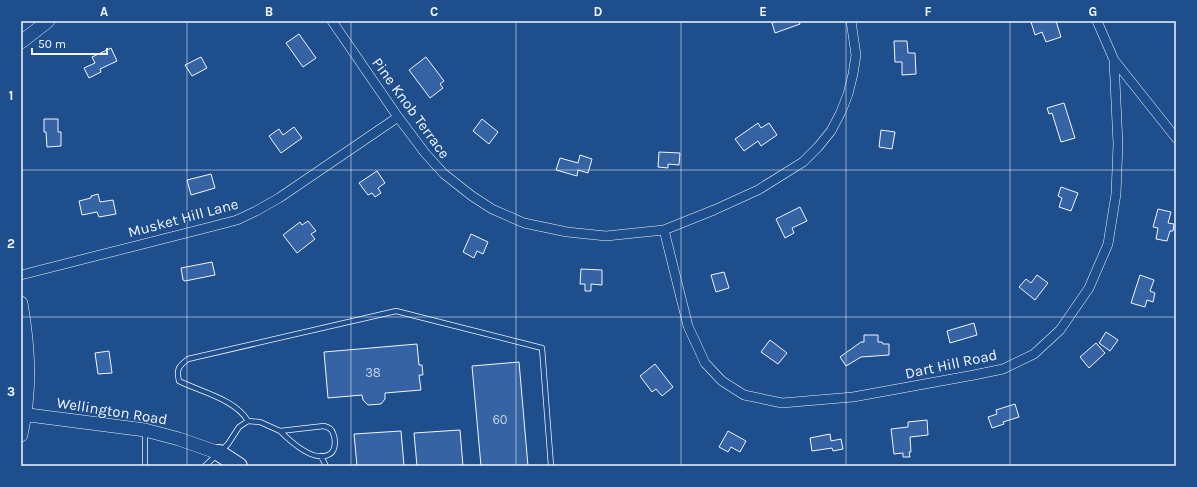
<svg xmlns="http://www.w3.org/2000/svg" width="1197" height="487" viewBox="0 0 1197 487" font-family="Karla,sans-serif">
	<style>
		.building { fill: #3563a3; stroke: #f2f6ff }
		.lines { fill: none; stroke-linecap: round; stroke-linejoin: round }
		.service-casing { stroke: #f2f6ff; stroke-width: 6 }
		.minor-casing { stroke: #f2f6ff; stroke-width: 10 }
		.secondary-casing { stroke: #f2f6ff; stroke-width: 14 }
		.motorway-casing { stroke: #f2f6ff; stroke-width: 18 }
		.service { stroke: #1f4e8c; stroke-width: 4.5 }
		.minor { stroke: #1f4e8c; stroke-width: 9 }
		.secondary { stroke: #1f4e8c; stroke-width: 13 }
		.motorway { stroke: #1f4e8c; stroke-width: 16 }
		.grid { fill: none; stroke: #f2f6ff; stroke-width: 1; stroke-opacity: 0.55 }
		.labels { text-anchor: middle; dominant-baseline: central; stroke-width: 3; stroke-linejoin: round; paint-order: stroke }
		.number-label { font-size: 13px; fill: #c3d1e8 }
		.street-label { font-size: 15px; fill: #f2f6ff; stroke: #1f4e8c }
		.neatline { fill: none; stroke: #f2f6ff; stroke-width: 1.5 }
		.grid-label { font-size: 13px; text-anchor: middle; font-weight: bold; fill: #f2f6ff }
	</style>
	<rect width="100%" height="100%" fill="#1f4e8c"/>
	<path class="building" d="M778,21H799L800,24L775,33L772,23Z
		M1033,21H1056L1061,37L1046,42L1042,32L1035,35L1031,22Z
		M299,34L316,58L303,67L286,43Z
		M894,41H907L908,53H915L916,74L902,75V62H895Z
		M111,48L117,61L100,69L101,72L89,78L84,68L95,63L92,57Z
		M201,57L207,68L192,76L185,65Z
		M426,57L444,81L440,84L443,88L430,98L409,70Z
		M1064,103L1075,138L1061,142L1052,113L1049,114L1047,108Z
		M44,119H58V132H61V146L47,147L46,132H44Z
		M482,119L498,132L489,144L473,131Z
		M758,123L761,128L769,123L777,135L761,146L758,141L744,151L735,139Z
		M294,127L302,138L281,153L269,136L279,129L283,135Z
		M881,130L895,132L892,149L879,147Z
		M659,152L680,153L679,165L668,164V168L658,167Z
		M580,155L592,159L588,173L578,170L577,176L556,170L560,158L578,163Z
		M377,171L385,183L378,188L381,193L375,197L372,193L368,195L359,183Z
		M211,174L215,188L191,195L187,180Z
		M1061,187L1078,193L1071,211L1059,207L1062,198L1058,196Z
		M98,194L100,202L113,200L116,214L99,217L97,212L82,215L79,201L91,198V196Z
		M800,207L807,221L792,228L794,233L785,238L776,219Z
		M1158,209L1171,212L1168,223L1174,224L1173,231H1170L1167,241L1156,239L1158,228L1153,227Z
		M308,221L316,231L311,234L315,239L297,253L283,235L300,222L302,225Z
		M471,234L488,242L483,254L477,251L474,258L463,252Z
		M212,262L215,275L185,281L183,280L181,268Z
		M581,269L602,270V285L591,284V291H585V284H580Z
		M724,272L729,288L716,292L711,275Z
		M1037,275L1048,283L1035,300L1019,287L1026,279L1031,283Z
		M1140,275L1154,280L1150,291L1155,293L1153,302L1147,300L1145,307L1131,303Z
		M974,323L977,335L950,343L947,331Z
		M1106,332L1118,340L1110,351L1099,343Z
		M864,335H878V342H882L883,344H889V355L861,357L846,366L840,357L861,342H864Z
		M770,340L787,353L778,364L761,352Z
		M1096,343L1105,353L1089,368L1080,357Z
		M417,344L419,365H422L423,375H419L421,390L385,393V399L381,404L368,405L363,400L362,395L328,398L324,352Z
		M109,351L112,373L98,374L95,353Z
		M519,362L528,466H481L472,366Z
		M655,364L673,387L662,396L656,389L652,392L640,376Z
		M1015,404L1019,417L1003,422L1004,424L992,428L988,417L997,414L996,410Z
		M927,420L928,435L910,437L911,452H909L910,457H903V453L894,454L891,429L908,427V422Z
		M460,430L463,466H417L414,433Z
		M401,431L404,466H357L354,434Z
		M728,431L746,441L740,452L731,447L728,452L719,447Z
		M830,434L831,441L841,439L843,449L833,451L832,448L812,451L810,438Z"/>
	<g class="lines">
		<g class="service-casing">
			<path id="service" d="M248,421C235,399 201,392 179,381C176,369 179,366 188,359L396,311L542,348L551,466
				M145,432V466
				M321,456L326,466
				M205,466L228,444L239,427L248,421L260,422L280,431L324,426C328,427 332,429 333,433C336,440 336,452 328,455C312,462 290,441 280,431"/>
		</g>
		<g class="minor-casing">
			<path id="minor" d="M332,21L398,117L425,153L444,174L472,196L492,209L524,223L567,232L606,236L664,230L714,210L758,190L803,162L818,147L831,131L841,112L848,94L853,74L856,55L851,21
				M1097,21L1114,60L1176,138
				M664,230L688,326L705,363L722,381L744,395L782,403L853,397L974,375L1003,369L1034,354L1060,330L1089,288L1108,244L1116,194L1118,144L1114,60
				M21,275L214,226L237,220L256,211L279,198L398,117"/>
		</g>
		<g class="secondary-casing">
			<path id="secondary" d="M21,42L48,21
				M21,303C29,349 31,390 21,435
				M21,414L145,430L179,439L219,453"/>
		</g>
		<g class="motorway-casing">
			<path id="motorway" d="M219,453L239,466"/>
		</g>
		<use href="#service" class="service"/>
		<use href="#minor" class="minor"/>
		<use href="#secondary" class="secondary"/>
		<use href="#motorway" class="motorway"/>
	</g>
	<path class="grid" d="M187,21V466M351,21V466M516,21V466M681,21V466M846,21V466M1010,21V466M21,170H1176M21,317H1176"/>
	<g class="labels">
		<g class="number-label">
			<text x="373" y="372">38</text>
			<text x="500" y="419">60</text>
		</g>
		<g class="street-label">
			<text transform="translate(411 108) rotate(54)">Pine Knob Terrace</text>
			<text transform="translate(183 218) rotate(-15)">Musket Hill Lane</text>
			<text transform="translate(951 364) rotate(-12)">Dart Hill Road</text>
			<text transform="translate(112 411) rotate(9)">Wellington Road</text>
		</g>
	</g>
	<rect width="1197" height="487" fill="none" stroke="#1f4e8c" stroke-width="44"/>
	<path d="M32 48v6h75v-6" fill="none" stroke="#f2f6ff" stroke-width="2"/>
	<text x="38" y="48" font-size="12" fill="#f2f6ff" stroke="#1f4e8c" stroke-width="3" paint-order="stroke">50 m</text>
	<rect x="22" y="22" width="1153" height="443" class="neatline"/>
	<g class="grid-label">
		<text x="104" y="16">A</text>
		<text x="269" y="16">B</text>
		<text x="434" y="16">C</text>
		<text x="598" y="16">D</text>
		<text x="763" y="16">E</text>
		<text x="928" y="16">F</text>
		<text x="1093" y="16">G</text>
		<text x="11" y="100">1</text>
		<text x="11" y="248">2</text>
		<text x="11" y="396">3</text>
	</g>
</svg>
